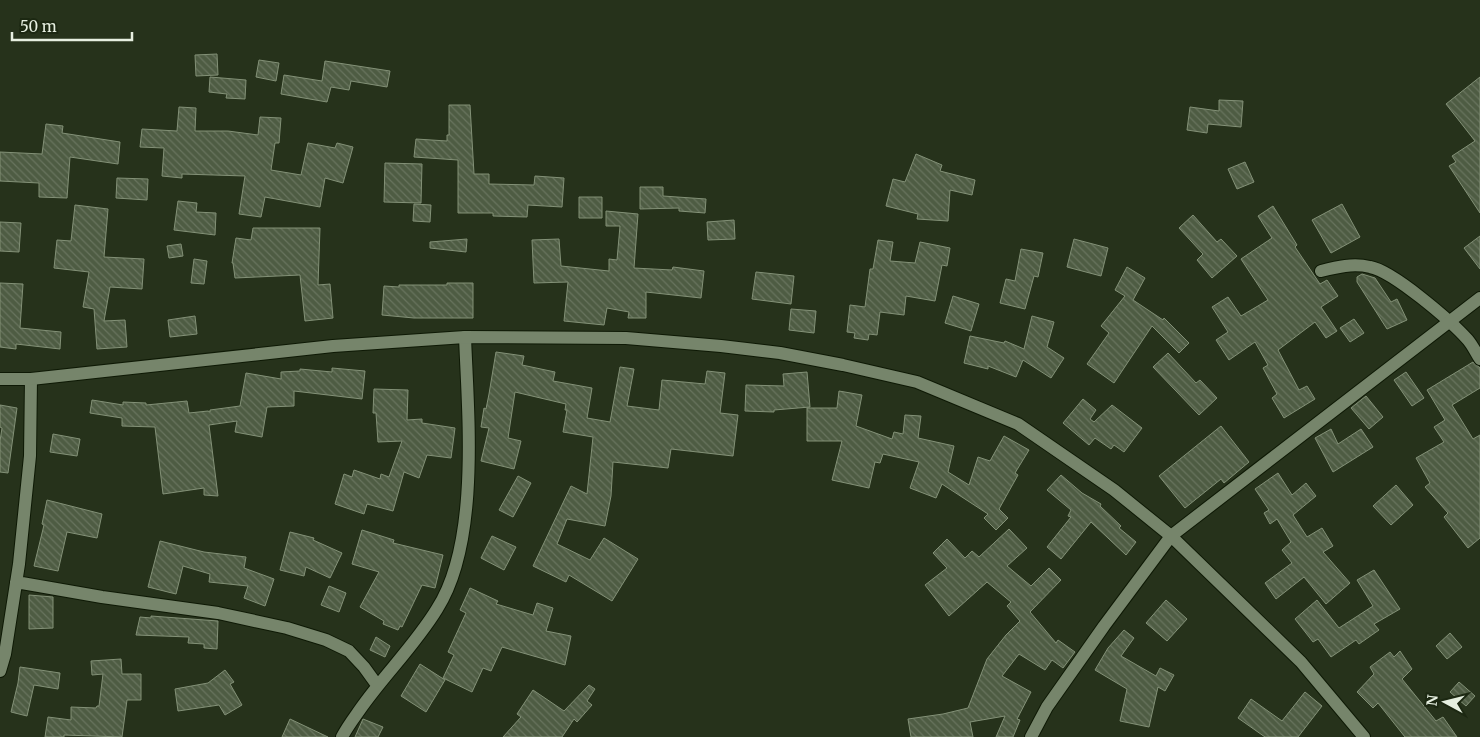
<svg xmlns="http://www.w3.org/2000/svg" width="1480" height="737" viewBox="0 0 1480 737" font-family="Merriweather,serif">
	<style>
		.building { fill: url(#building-back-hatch); stroke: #839177 }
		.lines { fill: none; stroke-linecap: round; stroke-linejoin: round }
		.minor-casing { stroke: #0e1905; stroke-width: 14 }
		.tertiary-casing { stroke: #0e1905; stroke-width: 14 }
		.minor { stroke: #76856b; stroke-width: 12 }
		.tertiary { stroke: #76856b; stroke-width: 12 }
	</style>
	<defs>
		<pattern id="building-back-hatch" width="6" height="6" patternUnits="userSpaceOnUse" patternTransform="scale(1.25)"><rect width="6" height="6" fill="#4e5c43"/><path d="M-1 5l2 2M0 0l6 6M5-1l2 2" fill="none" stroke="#68745e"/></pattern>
	</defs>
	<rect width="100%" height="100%" fill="#26321b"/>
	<path class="building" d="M217,54L218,75L196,76L195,55Z
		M259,60L279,63L276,81L256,77Z
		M325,61L390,71L387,87L351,81L349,90L331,87L327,102L281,94L284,75L322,81Z
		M210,77L246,80L245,99L226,98L227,94L209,92Z
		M1480,77V213L1449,166L1456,162L1452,156L1475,141L1446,104Z
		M1219,100L1243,101L1241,127L1208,124L1207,133L1187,130L1190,107L1219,111Z
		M449,105H470L474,174H489V184L534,185L535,176L564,178L562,207L528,205L527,217L493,216V213H458V160L414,157L416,139L447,141V135H449Z
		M179,107L196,108L195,131H228L258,135L260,117L281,118L279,143H275L271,170L301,175L308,143L335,148L337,143L353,147L343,183L325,178L320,207L265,197L261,217L239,214L245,176L182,174V178L162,176L164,148L140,147L142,129L177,131Z
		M46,124L63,126L62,133L120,142L118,164L70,157L67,198L39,197V183L0,181V152L42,154Z
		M916,154L942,165L940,171L975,180L972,195L950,190L948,221L917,219L918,214L886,206L893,179L905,182Z
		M1245,162L1254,182L1237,189L1228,169Z
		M385,163L422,164L421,203L384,202Z
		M117,178L148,179L147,200L116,198Z
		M640,187H663V196L706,199L705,213L679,211V208L640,209Z
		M579,197H602V218H579Z
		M178,201L197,203L196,212L216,213L215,235L174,230Z
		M414,204L431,205L430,222L413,221Z
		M1342,204L1360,237L1331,253L1312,220Z
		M75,205L108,209L104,257L144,259L142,289L110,287L104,321L125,320L127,347L97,349L94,309L83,307L89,272L54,268L57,240L71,241Z
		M1273,206L1297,245L1295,247L1320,284L1327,280L1338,296L1321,307L1337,331L1326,338L1315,322L1278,350L1299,390L1307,386L1315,399L1284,418L1272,398L1277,394L1263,368L1268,365L1255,342L1229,360L1216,340L1228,332L1212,307L1228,297L1241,316L1268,300L1241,259L1272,238L1258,216Z
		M606,211L638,214L634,268L672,270L673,267L704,271L701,298L646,292V318H628L629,312L607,308L604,325L564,321L568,282L534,283L532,240L559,239L561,266L609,271V259L617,260L620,226H606Z
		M1193,215L1217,242L1221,239L1237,256L1212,278L1197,260L1203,254L1179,228Z
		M734,220L735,239L708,240L707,222Z
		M0,222L21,223L19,252L0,251Z
		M253,228H320L318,285L330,284L333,318L305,321L300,275L235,278L233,263H232L236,238L251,240Z
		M1480,236V269L1464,248Z
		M467,239L466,252L430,248V242Z
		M1074,239L1108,248L1101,276L1067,267Z
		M878,240L893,242L890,261L915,263L920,242L950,248L947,266L942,265L935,301L906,296L904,315L880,312L877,335L869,334L868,340L854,338L855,333L847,332L850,305L865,307L870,269H873Z
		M181,244L183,256L169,258L167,246Z
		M1021,249L1043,253L1038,277L1034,276L1025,309L1000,303L1006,279L1015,281Z
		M194,259L207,261L204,284L191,283Z
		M1127,267L1145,278L1133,300L1163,320L1164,318L1189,343L1179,353L1152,326L1114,383L1087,364L1109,333L1101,326L1125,296L1115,290Z
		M756,272L794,276L791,304L752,299Z
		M1362,274L1375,278L1391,302L1397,299L1407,320L1387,329L1357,282V277Z
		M0,283L23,284L20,328L61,332L60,349L16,344V349L0,347Z
		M447,283H473V318H414L382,315L384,286L399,287V285H447Z
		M953,296L979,304L971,331L945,323Z
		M791,309L816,311L814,333L789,330Z
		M195,316L197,334L170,337L168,320Z
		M1032,316L1054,322L1047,347L1064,358L1051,378L1023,360L1016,377L988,366V369L964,363L970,336L1004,343L1005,341L1024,349Z
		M1354,319L1364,333L1350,342L1340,328Z
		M496,352L524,356L522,365L555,372L553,381L592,388L587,418L610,422L620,367L634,369L627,406L659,410L662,380L705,384L707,371L725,373L720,413L738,415L733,456L671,449L668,468L613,462L611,496L605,526L567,519L557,544L590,560L604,538L638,559L612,601L569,575L566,582L533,566L571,486L587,494L593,437L563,432L567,410H565L566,404L515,392L508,438L521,441L514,469L481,461L489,428L481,427L484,408L486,409L489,394Z
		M1168,353L1196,383L1200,380L1217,398L1199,415L1153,367Z
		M1473,362L1480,368V388L1452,405L1473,439L1480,435V538L1468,548L1444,517L1448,513L1425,487L1430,483L1416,458L1444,442L1434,427L1445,420L1427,390Z
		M332,368L365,371L362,399L294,391V406L267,407L262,437L235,432L237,421L209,425L218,496L204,495V488L163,494L155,427L122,426V418L90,413L92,400L123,405V402L146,403V405L187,401L189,413L208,411L210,412V410L240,406L246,373L281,379V372L300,371V369L332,372Z
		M807,372L810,407L774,410V412L745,411L746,385L784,386L783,374Z
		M1406,372L1424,398L1412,406L1394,380Z
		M374,389L408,390L407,420L422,419V423L455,428L451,458L427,455L419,478L404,472L393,511L367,504L364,514L335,504L344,474L352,477L354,470L380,479L381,474L389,477L402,441L378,442L376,413H373Z
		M839,391L862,395L856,426L892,439L894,432L903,434L905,415L921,416L918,438L954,446L948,472L969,485L978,457L990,461L1004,436L1029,450L1015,473L1018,475L999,509L1008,518L996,530L984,518L988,514L942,484L936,498L910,488L919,462L883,454L880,463L875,462L869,488L832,480L842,441H807V408H837Z
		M1366,396L1383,417L1369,429L1351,408Z
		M1083,399L1096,410L1090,419L1094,422L1112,405L1142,428L1124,452L1114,445L1111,449L1095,438L1089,445L1063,423Z
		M0,405L17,408L8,473L0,472V441L2,428L0,427Z
		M1221,426L1249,462L1224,483L1221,479L1185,508L1159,476Z
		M1331,429L1338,444L1361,429L1373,447L1333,472L1315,438Z
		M53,434L80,439L77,456L50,452Z
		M1278,473L1292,495L1306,483L1316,496L1293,515L1307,537L1322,528L1333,546L1323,552L1350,583L1326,604L1304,577L1276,599L1265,583L1292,563L1282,550L1291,542L1277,519L1270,524L1264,513L1269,510L1255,489Z
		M1061,475L1082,493L1101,504L1100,506L1121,526L1119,528L1136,542L1126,555L1091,522L1061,559L1047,547L1071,517L1068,516L1071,510L1047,490Z
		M518,476L531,483L513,517L499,510Z
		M1396,485L1413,505L1391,525L1373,506Z
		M47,500L102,514L97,538L67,532L58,571L34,566L44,525L42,524Z
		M1009,529L1027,548L1007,566L1031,586L1049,568L1061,580L1030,612L1056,643L1058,640L1075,652L1063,668L1052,660L1045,670L1019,654L1002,676L1031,692L1017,719L1020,720L1013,737H996L1005,716L970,722L973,737H911L908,719L943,714L968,708L987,659L1006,635L1020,621L1007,606L1011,602L987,582L949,616L925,585L947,568L933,553L947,539L965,558L972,551L979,557Z
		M362,530L394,540L393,543L443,555L435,588L422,585L402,627L400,626L398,630L383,624L384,621L360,607L379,572L352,564Z
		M290,532L314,538L313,540L342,553L330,578L306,567L304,576L280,570Z
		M492,536L516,547L504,570L481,558Z
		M160,541L204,552L246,557L244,568L274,579L265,606L244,598L248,586L209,582L210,574L183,566L176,594L148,587Z
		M1374,570L1400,609L1374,624L1379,630L1359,644L1356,640L1331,657L1318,639L1313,642L1295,619L1317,600L1339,628L1373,606L1357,580Z
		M329,586L346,593L339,612L321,605Z
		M470,588L498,601L496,604L533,615L537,603L553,608L546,631L571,636L565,665L502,647L491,671L483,668L472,692L443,678L454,655L448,652L466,613L460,610Z
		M29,595L53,597V628L29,629Z
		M1166,600L1187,619L1167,641L1146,623Z
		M151,616L218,621L217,649L204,648V644L188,643L189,637L136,635L140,617L151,618Z
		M1124,630L1134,638L1121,656L1156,676L1160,668L1174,675L1165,691L1158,687L1149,727L1120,721L1127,689L1095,670L1108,648Z
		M1450,633L1462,647L1447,659L1436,646Z
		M376,637L390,646L385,657L370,650Z
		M1400,651L1412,669L1402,679L1436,721L1443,717L1457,737H1405L1378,703L1373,708L1357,692L1374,674L1370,667L1390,652L1394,657Z
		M121,659L122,674H141V700H127L122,737L64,735V737H45L48,717L71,720V707L96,708L97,706H99L103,674L92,675L91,661Z
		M420,664L445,680L426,712L401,696Z
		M20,667L60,673L58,689L34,685L27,716L11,712L18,683Z
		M225,670L234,682L230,684L242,705L225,715L219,705L178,711L175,689L208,683Z
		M1459,682L1475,696L1466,706L1450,692Z
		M589,685L595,689L587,701L592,705L577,722L574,719L562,737H503L521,717L517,714L533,690L564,711Z
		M1305,692L1322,706L1298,737H1265L1238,718L1251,699L1282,721Z
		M290,719L328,737H282Z
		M363,719L383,727L378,737H355Z"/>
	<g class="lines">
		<g class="minor-casing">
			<path id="minor" d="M1321,271C1337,267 1353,263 1370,267C1393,271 1451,321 1468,340C1473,346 1476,353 1480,359
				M16,582L102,597L218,613L287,628L326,640L349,651L364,667L377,685
				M0,671L5,654L19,564L30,456L31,379
				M342,737C347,727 354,718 361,708C385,674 415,645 437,609C480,542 468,415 465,337"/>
		</g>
		<g class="tertiary-casing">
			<path id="tertiary" d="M0,379H31L333,346L465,337L626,338L721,346L780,353L843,365L917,382L1018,424L1114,490L1171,536L1301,662L1364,737
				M1031,737L1047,707L1104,626L1171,536L1480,298"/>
		</g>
		<use href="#minor" class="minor"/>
		<use href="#tertiary" class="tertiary"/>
	</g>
	<g transform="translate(1445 702) rotate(277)" stroke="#1c2812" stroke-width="4" paint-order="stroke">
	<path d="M0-4L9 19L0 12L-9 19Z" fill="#e6efe0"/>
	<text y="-8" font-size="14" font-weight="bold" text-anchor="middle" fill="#e6efe0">N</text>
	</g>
	<path d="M12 32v8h120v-8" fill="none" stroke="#e6efe0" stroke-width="2.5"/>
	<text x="20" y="32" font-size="15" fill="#e6efe0" stroke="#1c2812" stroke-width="4" paint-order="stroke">50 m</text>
</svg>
